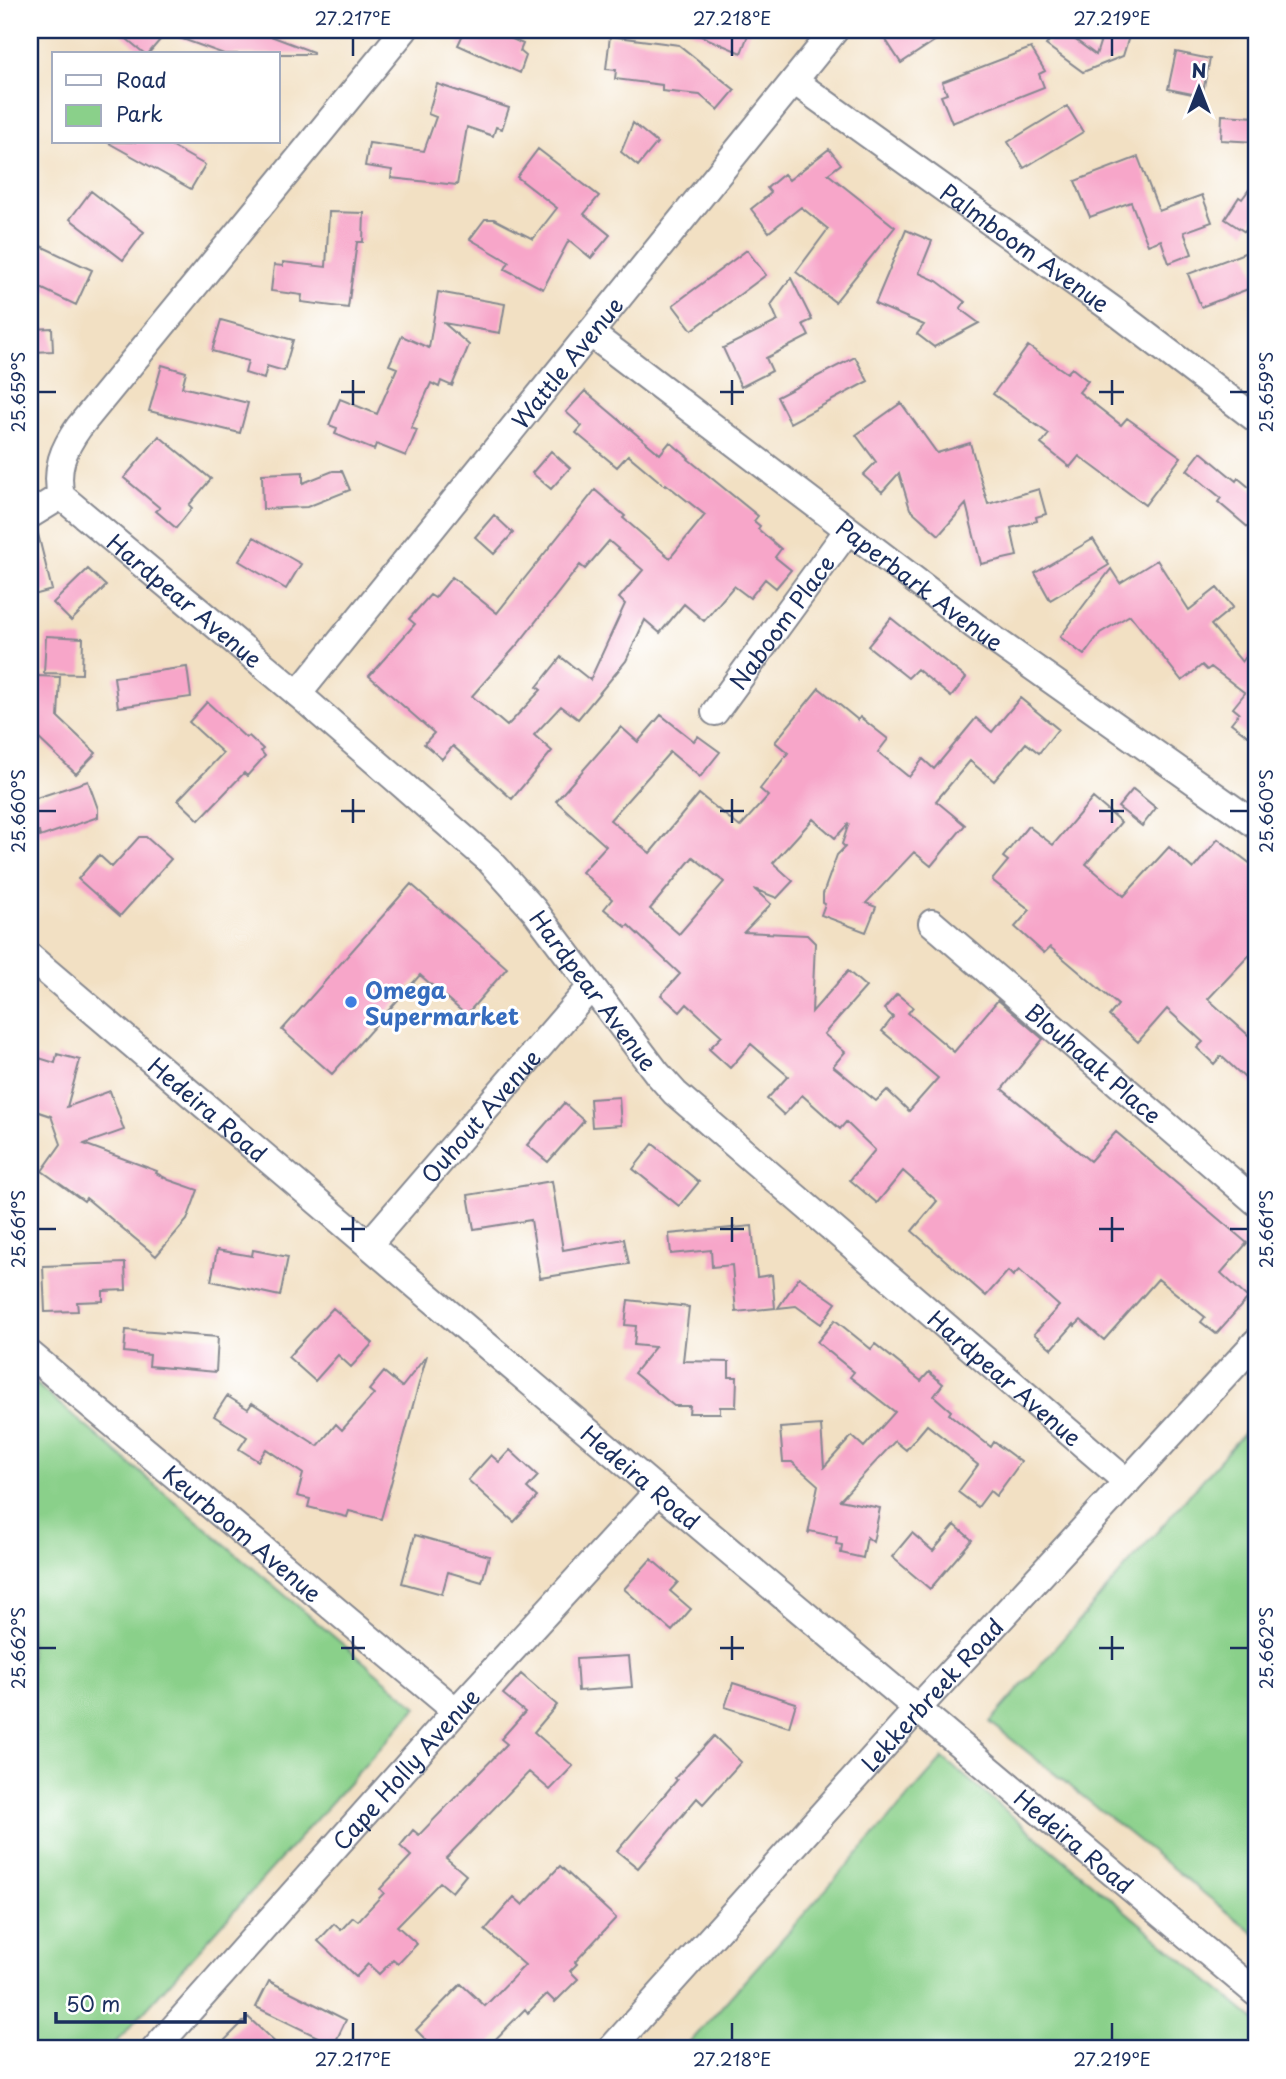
<svg xmlns="http://www.w3.org/2000/svg" width="1286" height="2079" viewBox="0 0 1286 2079" font-family="'Playpen Sans',sans-serif">
	<style>
		.green { fill: #8ad08a; stroke: #528074; stroke-width: 2 }
		.building { fill: #f7a6c9; fill-rule: evenodd }
		.lines { fill: none; stroke-linecap: round; stroke-linejoin: round }
		.minor-casing { stroke: #868890; stroke-width: 30 }
		.minor { stroke: #fff; stroke-width: 26 }
		.ticks { fill: none; stroke: #1b2f5e; stroke-width: 2.5 }
		.shop-dot { fill: #3f7fe0; stroke: #fff; stroke-width: 2.5 }
		.labels { text-anchor: middle; dominant-baseline: central; stroke-width: 6; stroke-linejoin: round; paint-order: stroke }
		.street-label { font-size: 23px; fill: #1b2f5e; stroke: #fff }
		.shop-label { font-size: 23px; font-weight: bold; fill: #366cbe; stroke: #fff; text-anchor: start }
		.neatline { fill: none; stroke: #1b2f5e; stroke-width: 2.5 }
		.ticks-label { font-size: 18px; text-anchor: middle; fill: #1b2f5e }
	</style>
	<rect width="100%" height="100%" fill="#fff"/>
	<filter id="ink" filterUnits="userSpaceOnUse"><feTurbulence type="fractalNoise" baseFrequency=".0143" numOctaves="2"/><feDisplacementMap in="SourceGraphic" scale="14" xChannelSelector="R" yChannelSelector="G"/><feConvolveMatrix kernelMatrix="1 2 1 2 8 2 1 2 1" color-interpolation-filters="sRGB"/></filter>
	<filter id="wash" filterUnits="userSpaceOnUse"><feTurbulence type="fractalNoise" baseFrequency=".00686" numOctaves="4" result="noise"/><feDisplacementMap in="SourceGraphic" scale="28" xChannelSelector="R" yChannelSelector="G"/><feGaussianBlur stdDeviation="1.57" result="paint"/><feColorMatrix in="noise" values="0 0 0 0 0 0 0 0 0 0 0 0 0 0 0 0 0 1.4 0 .05"/><feComposite in="paint" operator="in"/></filter>
	<g filter="url(#wash)">
		<rect width="100%" height="100%" fill="#f2e0c3"/>
		<path class="green" d="M30,1379L417,1707L110,2049H30Z
			M1256,1419V1935L990,1722Z
			M943,1758L1256,2021V2049H684Z"/>
		<g id="blocks">
			<path class="building" d="M116,30H237L253,36L255,30L313,52V54H224L166,33L148,54H145Z
				M465,30H511L508,37L523,44L520,51L526,56L520,73L458,45Z
				M687,30H750L741,53Z
				M896,30H951L901,63L884,37Z
				M1057,30H1062L1096,55L1104,30H1131L1123,56L1083,72L1046,45Z
				M610,36L679,45L735,90L718,110L700,95L662,91V85L615,79L616,70L606,69Z
				M1031,48L1045,71L1039,74L1044,87L952,123L941,96L947,94L942,82Z
				M1176,52L1210,59L1202,96L1168,89Z
				M437,84L509,108L502,129L496,127L493,136L467,127L457,185L391,178L392,170L365,166L369,143L424,151L436,117L428,114Z
				M1067,106L1083,132L1024,168L1008,142Z
				M1222,115L1256,117V142L1221,140Z
				M633,123L657,143L638,166L621,152Z
				M107,142H164L205,165L191,189Z
				M538,149L599,196L584,214L610,235L591,258L569,240L543,289L505,269L509,262L470,239L485,219H494L533,239L557,208L517,177Z
				M829,149L841,164L828,174L895,227L835,302L796,272L828,229L801,207L769,232L751,209L771,193L767,188L784,174L789,180Z
				M1138,157L1159,211L1202,195L1212,222L1184,232L1192,254L1169,263L1161,240L1148,245L1131,202L1090,217L1075,181Z
				M1256,180V214L1245,232L1225,219L1239,197L1242,199Z
				M91,191L144,232L123,260L70,219Z
				M329,212L364,213L363,242H357L348,308L301,302L302,295L271,291L274,265L283,266V262L326,267Z
				M906,230L932,241L919,273L937,281L965,302L960,309L979,323L934,347L917,334L924,325L875,304Z
				M30,241L92,270L76,305L30,283Z
				M747,250L766,275L692,330L673,305Z
				M1247,252L1256,277V286L1201,307L1188,274Z
				M791,278L812,320L803,324L809,336L766,358L772,371L741,387L723,348L778,321L771,305Z
				M438,292L505,304L500,333L444,323L469,345L452,386L441,381L439,387L431,383L411,428L417,430L406,456L376,444L374,450L335,434L337,428L329,425L340,399L377,414L397,368L389,365L402,336L429,348Z
				M221,320L293,340L284,371L267,366L264,379L245,373L248,361L212,351Z
				M52,328L53,351L34,352L33,329Z
				M1028,346L1067,373L1072,368L1088,381L1079,392L1121,425L1127,418L1181,457L1145,505L1079,456L1070,467L1041,444L1049,434L993,394Z
				M855,357L868,381L790,423L777,397Z
				M162,365L186,372L182,387L248,403L240,433L149,411Z
				M585,391L660,454L670,442L689,458L688,459L758,516L754,521L760,526L758,529L781,549L775,557L791,570L776,588L765,579L750,598L734,586L704,621L684,604L660,633L645,620L626,661L578,719L561,706L534,735L552,751L512,799L453,746L442,759L424,744L434,733L369,676L415,624L409,619L430,595L435,598L452,577L497,613L595,490L625,516L623,518L670,558L705,515L666,484L665,486L628,455L617,467L576,433L582,426L566,412ZM609,541L643,570L619,598L625,604L590,680L561,657L537,687L541,690L507,726L472,696L518,644L580,565L585,569Z
				M901,403L937,453L970,443L988,504L1039,489L1046,514L1036,517L1037,521L1011,528L1017,556L981,564L966,504L939,535L910,509L899,473L882,492L863,475L876,462L856,435Z
				M159,436L211,479L189,505L192,508L176,528L156,511L160,508L124,478Z
				M551,451L570,468L551,489L532,473Z
				M1201,452L1236,481L1238,478L1256,493V534L1218,502L1221,498L1187,470Z
				M333,471H342L350,490L307,507L263,509L262,474L303,472V483Z
				M494,515L513,533L494,554L475,537Z
				M37,530L52,590L30,596V531Z
				M254,537L301,564L286,589L239,561Z
				M1093,539L1109,565L1050,600L1035,573Z
				M1157,560L1189,610L1217,588L1233,607L1211,625L1242,662L1256,644V727L1248,736L1231,723L1239,713L1233,708L1245,693L1211,667L1207,670L1202,665L1182,681L1130,615L1100,633L1084,655L1060,637L1111,569L1120,583Z
				M88,569L106,586L71,621L53,603Z
				M891,618L966,678L951,697L917,669L908,678L868,646Z
				M46,636L83,638L82,674L44,673Z
				M187,667L191,697L118,707L114,677Z
				M37,676L60,677L58,717L96,753L76,774L34,734Z
				M819,688L858,720L860,717L888,739L878,752L909,777L923,759L934,769L976,718L992,732L1020,698L1058,729L1039,753L1026,743L994,781L970,761L936,801L965,825L931,866L914,852L866,903L876,907L866,932L821,915L825,904L823,903V894L837,855L845,847L842,844L849,823L835,838L813,819L773,863L793,881L777,898L754,889L771,904L744,932L807,935L815,943L812,1012L848,971L866,987L824,1034L845,1052L833,1066L876,1101L887,1090L909,1111L938,1078L882,1031L893,1017L884,1009L897,994L913,1007L908,1013L954,1052L998,1000L1043,1039L1002,1089L1090,1161L1116,1132L1247,1243L1221,1273L1248,1298L1216,1334L1201,1322L1205,1317L1158,1279L1104,1340L1081,1320L1075,1326L1074,1324L1052,1349L1034,1334L1059,1306L1019,1270L1013,1276L1008,1271L986,1296L912,1231L937,1201L903,1171L877,1203L850,1180L875,1150L846,1122L840,1129L802,1095L784,1115L767,1099L788,1076L751,1044L730,1068L709,1049L722,1036L687,1004L680,1012L661,995L680,974L628,925L626,927L604,909L612,899L582,872L606,846L556,801L621,727L638,742L661,715L694,741L698,736L720,752L700,777L670,752L610,820L650,853L699,794L740,827L768,796L760,789L788,753L775,742ZM693,857L724,882L679,934L650,909Z
				M207,702L246,738L249,736L263,749L261,751L265,756L247,776L244,773L199,820L178,800L223,753L189,722Z
				M88,781L98,809V817L40,837L39,832H30V800Z
				M1133,789L1156,808L1142,826L1118,807Z
				M1093,798L1121,822L1086,864L1124,896L1169,847L1193,869L1218,839L1256,868V948L1208,999L1256,1042V1088L1221,1056L1214,1064L1197,1048L1203,1042L1167,1009L1138,1042L1109,1016L1118,1005L1050,947L1044,953L1015,927L1030,910L992,880L1008,861L1003,857L1028,826L1053,845Z
				M139,837H146L171,859L120,916L78,879L99,855L112,867Z
				M411,884L507,968L466,1015L420,975L332,1074L282,1030Z
				M57,1054L80,1060L67,1107L110,1091L124,1130L84,1144L157,1171L156,1173L169,1180L198,1190L187,1220L156,1256L86,1198L84,1201L42,1171L61,1144L51,1116L30,1109V1078L36,1057L55,1063Z
				M619,1097L621,1125L592,1127L590,1099Z
				M564,1103L584,1121L548,1162L527,1145Z
				M653,1144L699,1182L679,1206L633,1169Z
				M552,1181L563,1250L624,1239L629,1264L540,1278L531,1220L474,1229L468,1195Z
				M752,1226L757,1277L772,1275L775,1308L736,1312L732,1265L712,1267L711,1250L671,1254L669,1234Z
				M217,1250L252,1256L253,1250L288,1257L280,1296L211,1281Z
				M125,1263L126,1290L103,1291V1301L77,1302L78,1311L45,1312L43,1266Z
				M799,1277L836,1303L821,1324L796,1306L778,1308Z
				M628,1300L689,1307L683,1361L729,1362V1377H737L736,1407H720V1413H689L690,1406H674L634,1373L655,1347L634,1345L636,1326L625,1325Z
				M333,1308L373,1343L351,1367L338,1355L315,1381L288,1357Z
				M835,1320L871,1349L875,1344L921,1381L929,1372L943,1384L934,1396L951,1411L949,1414L991,1447L994,1442L1021,1462L996,1496L990,1491L978,1507L958,1492L978,1465L927,1425L906,1450L895,1441L840,1500L880,1508L873,1542L867,1537L863,1558L841,1553L842,1545L836,1544L837,1537L810,1531L808,1534L818,1485L792,1462H783L780,1428L821,1425L824,1467L852,1436L864,1447L895,1412L850,1377L854,1372L817,1342Z
				M126,1330L218,1337L216,1372L149,1366L150,1355L124,1352Z
				M427,1355L381,1519L349,1511L347,1517L308,1507L310,1499L297,1496L303,1474L266,1449L258,1461L239,1449L247,1437L214,1416L227,1396L248,1409L252,1403L318,1446L336,1424L342,1430L374,1394L369,1390L384,1372L402,1387Z
				M510,1450L538,1476L527,1488L537,1497L514,1522L468,1480L491,1455L499,1462Z
				M955,1525L972,1540L930,1589L892,1557L912,1533L933,1551Z
				M415,1535L489,1556L482,1582L448,1572L442,1594L402,1583Z
				M651,1559L678,1582L670,1591L691,1609L672,1631L624,1589Z
				M629,1656L632,1687L578,1691L576,1659Z
				M521,1674L557,1705L534,1732L573,1766L550,1790L529,1772L446,1858L466,1875L452,1892L440,1882L397,1926L417,1944L398,1964L393,1960L379,1974L368,1964L356,1977L318,1941L334,1924L341,1930L353,1917L358,1921L384,1893L380,1889L411,1856L400,1846L413,1830L419,1835L507,1744L501,1739L525,1712L503,1694Z
				M733,1683L796,1703L789,1727L725,1707Z
				M714,1736L741,1762L703,1804L697,1798L638,1868L617,1851L677,1780L675,1778Z
				M560,1866L616,1918L575,1962L577,1964L570,1971L578,1979L555,2002L547,1994L528,2013L525,2009L486,2049H435L416,2030L461,1984L485,2006L525,1965L485,1930L514,1897L523,1905Z
				M269,1981L346,2020L334,2045L256,2007Z
				M248,2017L282,2049H216Z"/>
		</g>
	</g>
	<g filter="url(#ink)">
		<use href="#blocks" fill-opacity="0" stroke="#868890" stroke-width="2"/>
		<g class="lines">
			<g class="minor-casing">
				<g id="minor">
					<path id="s1" d="M404,30L79,427C63,449 55,469 61,496L298,694L489,860L534,910L657,1073L675,1093L1127,1482"/>
					<path id="s2" d="M794,81L1116,312L1256,419"/>
					<path id="s3" d="M590,333L975,626L1256,825"/>
					<path d="M30,515L61,496"/>
					<path id="s4" d="M298,694L835,30"/>
					<path id="s5" d="M715,712L848,530"/>
					<path id="s6" d="M932,923L1256,1202"/>
					<path id="s7" d="M30,957L658,1491L1256,1993"/>
					<path id="s8" d="M369,1244L591,987"/>
					<path id="s9" d="M30,1354L456,1711"/>
					<path id="s10" d="M155,2049L456,1711L658,1491"/>
					<path id="s11" d="M611,2049L918,1708L1256,1342"/>
				</g>
			</g>
			<use href="#minor" class="minor"/>
		</g>
	</g>
	<path class="ticks" d="M353,38V56M732,38V56M1112,38V56M353,380V405M732,380V405M1112,380V405M38,392H56M341,392H365M720,392H744M1099,392H1124M1230,392H1248M353,799V823M732,799V823M1112,799V823M38,811H56M341,811H365M720,811H744M1099,811H1124M1230,811H1248M353,1217V1242M732,1217V1242M1112,1217V1242M38,1229H56M341,1229H365M720,1229H744M1099,1229H1124M1230,1229H1248M353,1636V1660M732,1636V1660M1112,1636V1660M38,1648H56M341,1648H365M720,1648H744M1099,1648H1124M1230,1648H1248M353,2023V2040M732,2023V2040M1112,2023V2040"/>
	<circle class="shop-dot" cx="351" cy="1002" r="7"/>
	<g class="labels">
		<g class="street-label">
			<text stroke="none"><textPath href="#s2" startOffset="285">Palmboom Avenue</textPath></text>
			<text stroke="none"><textPath href="#s4" startOffset="427">Wattle Avenue</textPath></text>
			<text stroke="none"><textPath href="#s3" startOffset="415">Paperbark Avenue</textPath></text>
			<text stroke="none"><textPath href="#s1" startOffset="749">Hardpear Avenue</textPath></text>
			<text stroke="none"><textPath href="#s5" startOffset="112">Naboom Place</textPath></text>
			<text stroke="none"><textPath href="#s1" startOffset="1316">Hardpear Avenue</textPath></text>
			<text stroke="none"><textPath href="#s6" startOffset="214">Blouhaak Place</textPath></text>
			<text stroke="none"><textPath href="#s7" startOffset="234">Hedeira Road</textPath></text>
			<text stroke="none"><textPath href="#s8" startOffset="170">Ouhout Avenue</textPath></text>
			<text stroke="none"><textPath href="#s1" startOffset="1883">Hardpear Avenue</textPath></text>
			<text stroke="none"><textPath href="#s7" startOffset="802">Hedeira Road</textPath></text>
			<text stroke="none"><textPath href="#s9" startOffset="278">Keurboom Avenue</textPath></text>
			<text stroke="none"><textPath href="#s11" startOffset="478">Lekkerbreek Road</textPath></text>
			<text stroke="none"><textPath href="#s10" startOffset="376">Cape Holly Avenue</textPath></text>
			<text stroke="none"><textPath href="#s7" startOffset="1368">Hedeira Road</textPath></text>
		</g>
		<g class="shop-label">
			<text x="365" y="989">Omega<tspan x="365" dy="26">Supermarket</tspan></text>
		</g>
	</g>
	<rect width="1286" height="2079" fill="none" stroke="#fff" stroke-width="77"/>
	<rect x="52" y="52" width="228" height="91" fill="#ffffff" stroke="#a4acbf" stroke-width="2"/>
	<rect x="66" y="75" width="35" height="10" fill="#ffffff" stroke="#a4acbf" stroke-width="2"/>
	<text x="116" y="88" font-size="21" fill="#1b2f5e">Road</text>
	<rect x="66" y="105" width="35" height="21" fill="#8ad08a" stroke="#a4acbf" stroke-width="2"/>
	<text x="116" y="122" font-size="21" fill="#1b2f5e">Park</text>
	<g transform="translate(1199 88)" stroke="#ffffff" stroke-width="5" paint-order="stroke">
	<path d="M0-5L12 26L0 18L-12 26Z" fill="#1b2f5e"/>
	<text y="-10" font-size="19" font-weight="bold" text-anchor="middle" fill="#1b2f5e">N</text>
	</g>
	<path d="M56 2012v10h189v-10" fill="none" stroke="#1b2f5e" stroke-width="3.5"/>
	<text x="66" y="2012" font-size="21" fill="#1b2f5e" stroke="#ffffff" stroke-width="5" paint-order="stroke">50 m</text>
	<rect x="38" y="38" width="1210" height="2002" class="neatline"/>
	<g class="ticks-label">
		<text x="353" y="25">27.217°E</text>
		<text x="732" y="25">27.218°E</text>
		<text x="1112" y="25">27.219°E</text>
		<text transform="translate(19 392) rotate(-90)" y="6">25.659°S</text>
		<text transform="translate(1267 392) rotate(-90)" y="6">25.659°S</text>
		<text transform="translate(19 811) rotate(-90)" y="6">25.660°S</text>
		<text transform="translate(1267 811) rotate(-90)" y="6">25.660°S</text>
		<text transform="translate(19 1229) rotate(-90)" y="6">25.661°S</text>
		<text transform="translate(1267 1229) rotate(-90)" y="6">25.661°S</text>
		<text transform="translate(19 1648) rotate(-90)" y="6">25.662°S</text>
		<text transform="translate(1267 1648) rotate(-90)" y="6">25.662°S</text>
		<text x="353" y="2066">27.217°E</text>
		<text x="732" y="2066">27.218°E</text>
		<text x="1112" y="2066">27.219°E</text>
	</g>
</svg>
